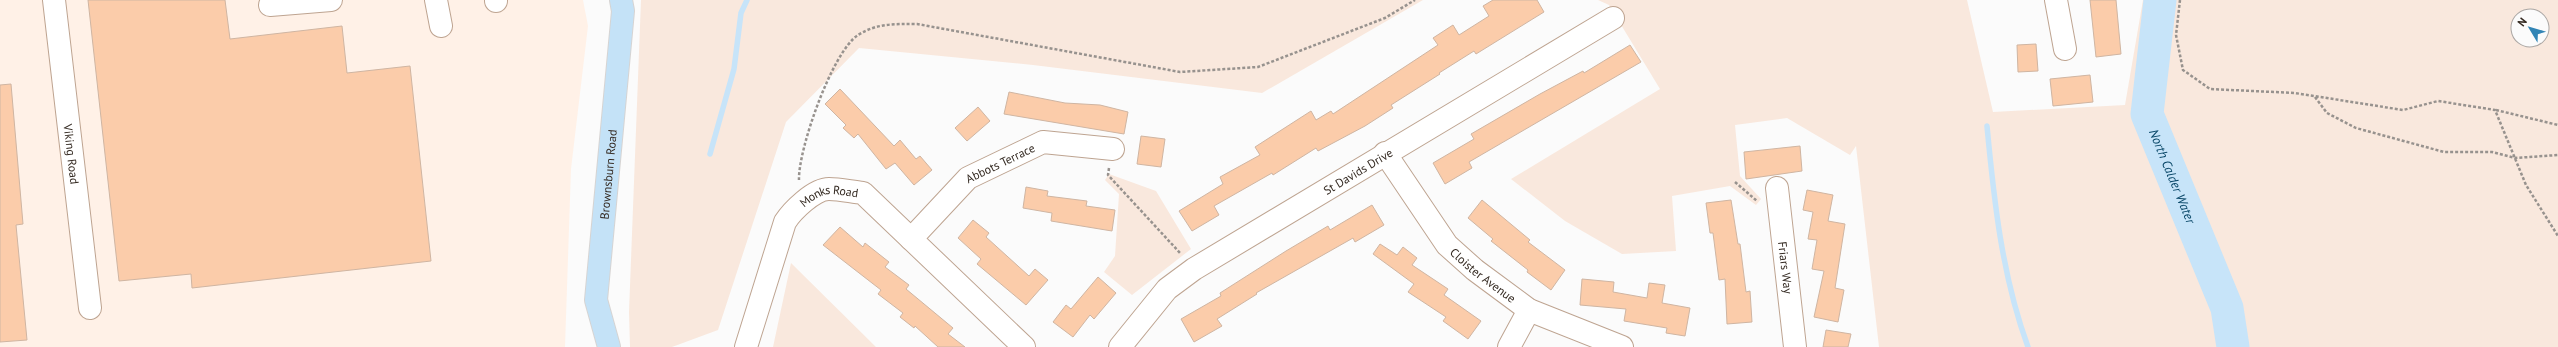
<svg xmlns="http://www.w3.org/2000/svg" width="2558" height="347" viewBox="0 0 2558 347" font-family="'PT Sans',sans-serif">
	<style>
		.built { fill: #fff1e7 }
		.green { fill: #f9e8dd; fill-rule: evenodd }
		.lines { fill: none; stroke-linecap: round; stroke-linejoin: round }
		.stream { stroke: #c7e4f9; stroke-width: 5.5 }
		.river { stroke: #c7e4f9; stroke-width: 33 }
		.building { fill: #fbccaa; stroke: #cfb5a2 }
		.minor-casing { stroke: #bea491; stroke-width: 24 }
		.major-casing { stroke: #d6d4d3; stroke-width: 24 }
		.path { stroke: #97928e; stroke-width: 2.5; stroke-dasharray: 3 2; stroke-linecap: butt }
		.minor { stroke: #fff; stroke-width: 22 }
		.major { stroke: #c4e2f7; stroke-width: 22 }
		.labels { text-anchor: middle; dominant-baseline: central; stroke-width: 3; stroke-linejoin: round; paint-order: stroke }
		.street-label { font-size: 12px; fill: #342a22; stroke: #fbfbfb }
		.water-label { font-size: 13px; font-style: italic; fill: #094768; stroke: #fbfbfb }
	</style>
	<rect width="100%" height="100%" fill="#fbfbfb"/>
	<path class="built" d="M0,0H583L588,26L571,169L565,347H0Z"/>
	<path class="green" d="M641,0H1423L1262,93L1033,65L859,48L786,122L718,330L672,347H630L629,312Z
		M1598,0H1967L1993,112L2125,105L2143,0H2558V347H1879L1856,146L1850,155L1787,118L1735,125L1740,176L1761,199L1756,205L1730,186L1672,196L1676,251L1622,254L1565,221L1511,179L1660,89L1609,5ZM2518,16H2542V40H2518Z
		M1109,174L1156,191L1191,249L1132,295L1104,272L1115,256L1119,194L1105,180Z
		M791,263L876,347H773Z"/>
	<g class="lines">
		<path class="stream" d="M1987,126C1994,201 2002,276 2028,347
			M710,154L734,69L741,13L747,0"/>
		<path class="river" id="s1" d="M2160,0L2147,114L2227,308L2233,347"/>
	</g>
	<path class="building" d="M88,0H225L230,39L342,26L347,73L410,66L431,261L192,288L191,274L119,281Z
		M1493,0H1537L1544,12L1476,54L1474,51L1439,73L1440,74L1391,105L1393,108L1365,126L1318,151L1316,148L1273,175L1272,173L1214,206L1219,215L1192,231L1179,211L1223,184L1220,177L1260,155L1255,147L1311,111L1316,120L1331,111L1333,114L1438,45L1433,38L1453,25L1459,35L1489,16L1483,6Z
		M2090,0H2116L2121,54L2096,57Z
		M2036,44L2038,71L2018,72L2017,45Z
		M1630,45L1641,62L1469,162L1472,168L1445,184L1433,163L1474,139L1471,134L1540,94L1583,71L1584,73Z
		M2090,75L2093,102L2053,106L2050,79Z
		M11,84L23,224L16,225L27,340L0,342V85Z
		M840,89L894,146L900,140L916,159L920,156L932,170L914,185L895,163L886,169L858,134L854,138L843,128L846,125L825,104Z
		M1009,92L1065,103L1100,105L1128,112L1124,134L1004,114Z
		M978,107L990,121L967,141L955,128Z
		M1141,136L1165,139L1161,167L1137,164Z
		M1800,146L1802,171L1746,179L1744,152Z
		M1026,187L1048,191L1047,196L1087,201L1086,206L1115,210L1112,231L1051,221L1052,213L1023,208Z
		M1807,190L1833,195L1828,221L1845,224L1835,288L1844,290L1838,322L1814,317L1824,271L1812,269L1817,240L1808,239L1813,212L1803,210Z
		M1482,200L1530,240L1528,242L1565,270L1551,290L1527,272L1528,270L1491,241L1493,239L1468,218Z
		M1731,200L1738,244H1740L1746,292L1750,291L1752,322L1727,324L1725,279L1719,280L1713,233H1710L1706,203Z
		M1372,205L1384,225L1355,242L1353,238L1256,293L1257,294L1217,319L1222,326L1194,342L1181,319L1221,296L1220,293L1286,251L1328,226L1330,230Z
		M973,220L989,233L986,237L1029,276L1035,269L1048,280L1026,305L977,264L981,259L958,238Z
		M840,227L863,247L865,243L889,262L885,267L909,285L906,289L953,328L948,334L965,347H938L915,326L914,328L900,317L903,313L878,294L881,290L823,245Z
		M1380,244L1397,255L1403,247L1417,258L1412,265L1448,289L1444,295L1481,321L1468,339L1443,321L1446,317L1408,292L1414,284L1373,254Z
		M1098,277L1116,293L1094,319L1090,315L1073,337L1053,322L1066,305L1071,309Z
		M1582,279L1614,282L1613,292L1647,298L1649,283L1665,285L1662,303L1690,308L1685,336L1666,333L1667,328L1624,321L1626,309L1580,305Z
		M1826,330L1851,334L1848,347H1823Z"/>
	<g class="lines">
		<g class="minor-casing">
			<g id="minor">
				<path id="s2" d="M54,0L90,308"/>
				<path d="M436,0L441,26"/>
				<path d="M496,0V1"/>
				<path d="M2056,0L2065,49"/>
				<path d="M270,5L331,0"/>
				<path id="s3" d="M1385,153L1447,245L1475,270L1529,310L1622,347"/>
				<path id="s4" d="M1777,188L1795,347"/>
				<path id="s5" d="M911,239L968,178L1043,142L1113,149"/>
				<path id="s6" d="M746,347L785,222C792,211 814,189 829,189C840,189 852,192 863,193L1024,347"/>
				<path id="s7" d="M1120,347L1167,289L1194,269L1613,18"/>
				<path d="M1509,347L1529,310"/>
			</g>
		</g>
		<g class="major-casing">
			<g id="major">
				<path id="s8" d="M609,347L596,300L623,11L621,0"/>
			</g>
		</g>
		<path class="path" d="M2180,0L2176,35L2183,70L2210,89L2295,93L2403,110L2438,101L2495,110L2526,185L2558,236
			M2315,97L2327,113L2356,128L2444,152H2492L2515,158L2558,155
			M2496,110L2558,125
			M1109,168L1108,175L1181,254
			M799,180C798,150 832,52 858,35C877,23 895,24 917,24L1180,72L1258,67L1385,18L1415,0
			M1735,182L1757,201"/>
		<use href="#minor" class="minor"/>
		<use href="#major" class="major"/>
	</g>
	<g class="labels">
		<g class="street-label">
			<text stroke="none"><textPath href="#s2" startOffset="155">Viking Road</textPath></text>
			<text stroke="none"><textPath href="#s5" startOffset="119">Abbots Terrace</textPath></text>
			<text stroke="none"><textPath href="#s7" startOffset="299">St Davids Drive</textPath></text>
			<text stroke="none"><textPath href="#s8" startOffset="175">Brownsburn Road</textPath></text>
			<text stroke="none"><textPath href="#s6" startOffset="186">Monks Road</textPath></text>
			<text stroke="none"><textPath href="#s4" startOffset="80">Friars Way</textPath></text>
			<text stroke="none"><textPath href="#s3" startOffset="158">Cloister Avenue</textPath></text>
		</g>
		<g class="water-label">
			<text stroke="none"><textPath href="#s1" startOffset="182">North Calder Water</textPath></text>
		</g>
	</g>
	<g transform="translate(2530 28) rotate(308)"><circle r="19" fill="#fbfbfb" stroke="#aba7a4"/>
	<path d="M0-3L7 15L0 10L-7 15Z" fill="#3285b5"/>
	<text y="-6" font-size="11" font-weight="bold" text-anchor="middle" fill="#342a22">N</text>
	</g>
</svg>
